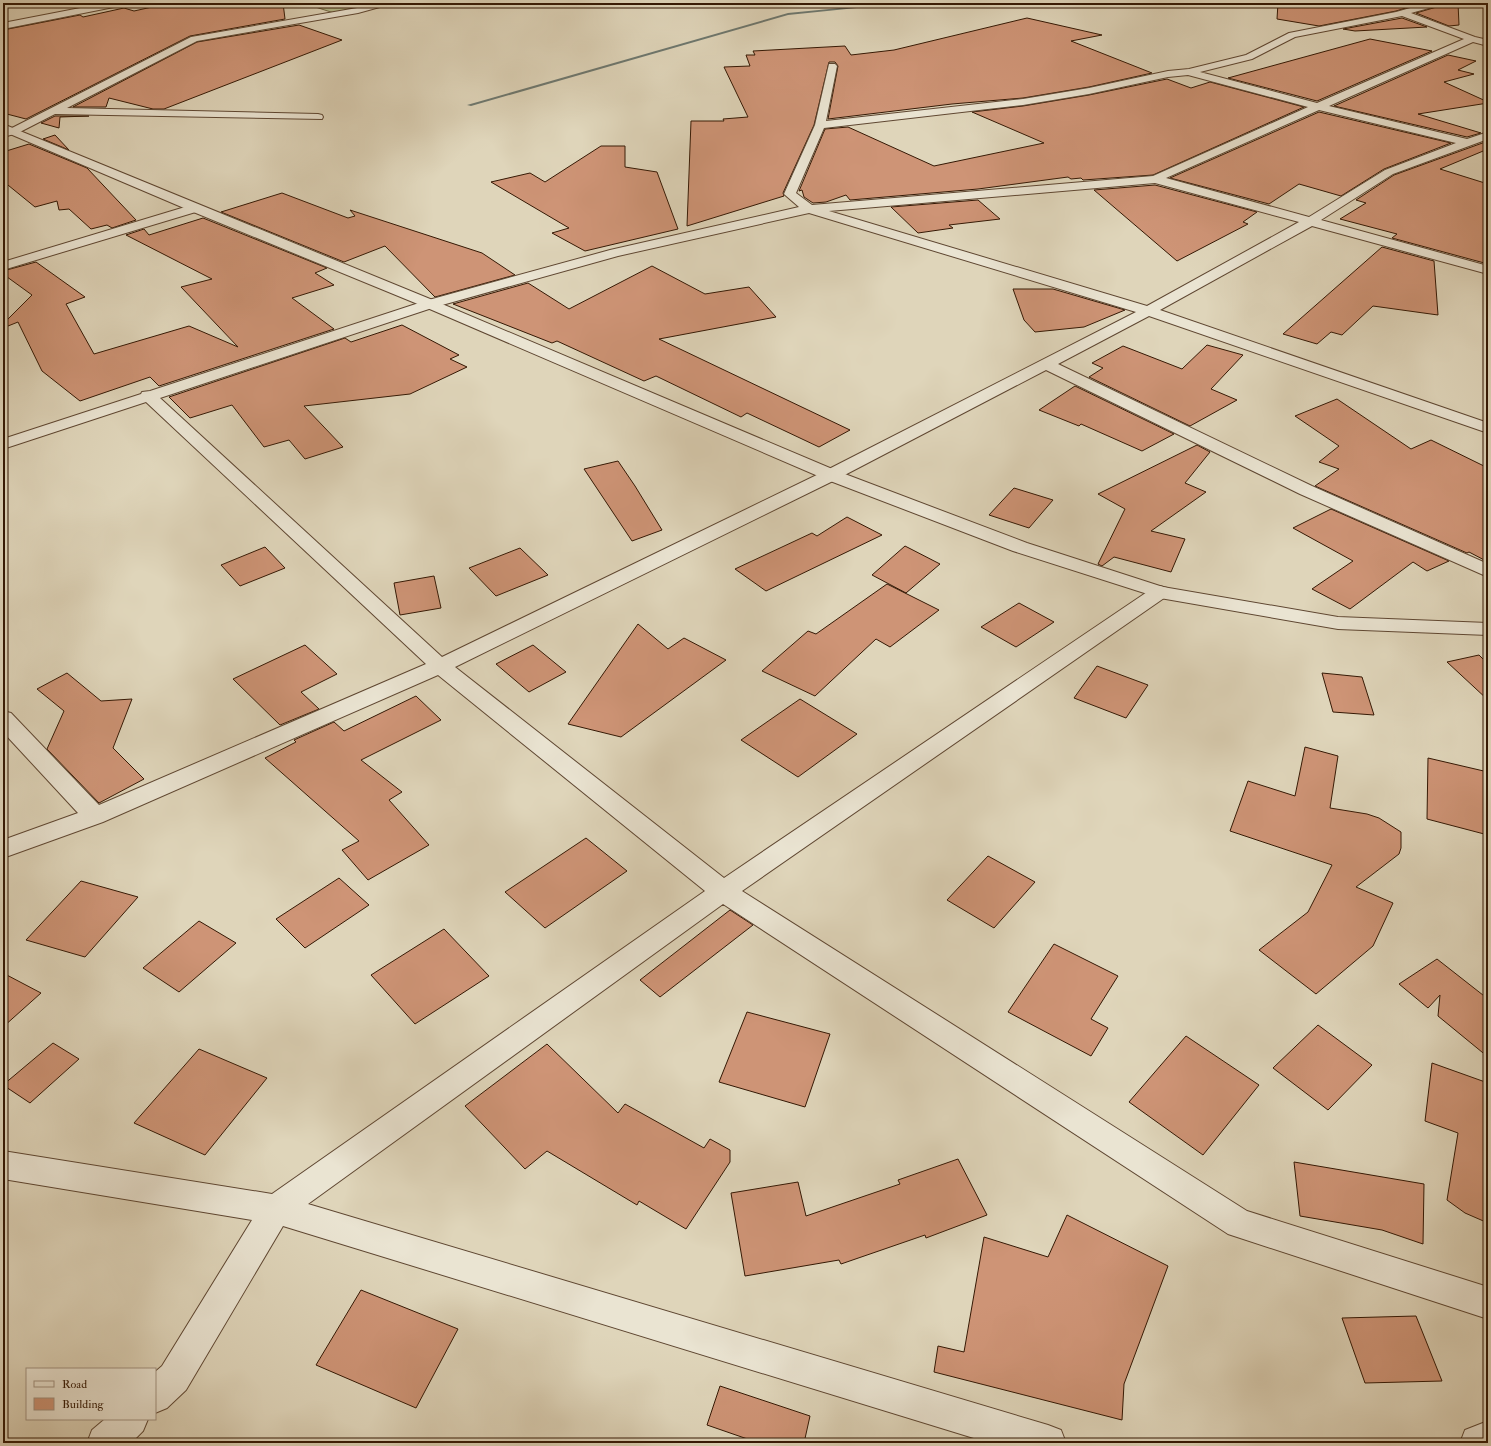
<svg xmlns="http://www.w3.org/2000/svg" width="1491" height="1446" viewBox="0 0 1491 1446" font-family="'IM FELL Double Pica',serif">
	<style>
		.green { fill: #b6bc8d; stroke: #756a48 }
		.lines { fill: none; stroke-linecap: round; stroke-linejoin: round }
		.stream { fill: #6e786f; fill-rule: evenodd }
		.building { fill: #ce9476; stroke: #341804 }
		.minor-casing { stroke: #5f4732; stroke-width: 2 }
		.tertiary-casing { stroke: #5f4732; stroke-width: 2 }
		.minor { fill: #eae4d2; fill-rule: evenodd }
		.tertiary { fill: #eae4d2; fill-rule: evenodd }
	</style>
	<rect width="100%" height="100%" fill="#dfd5ba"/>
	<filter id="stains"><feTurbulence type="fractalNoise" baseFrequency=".005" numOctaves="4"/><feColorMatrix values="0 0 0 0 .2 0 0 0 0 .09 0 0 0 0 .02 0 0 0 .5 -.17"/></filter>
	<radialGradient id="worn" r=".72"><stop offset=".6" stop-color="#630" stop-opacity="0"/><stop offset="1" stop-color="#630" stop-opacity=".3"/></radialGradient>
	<path class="green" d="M303,3H372L334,13Z"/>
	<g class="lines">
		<path class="stream" d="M891,3H905L788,15L471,106L467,105L788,13Z"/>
	</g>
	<path class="building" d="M170,3H283L285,19L190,36L26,119L3,113V30L80,15L83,17L124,8L134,11Z
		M1278,3H1422L1396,11L1319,26L1277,19Z
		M1442,3H1458L1459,25L1449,26L1416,13L1440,6Z
		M1027,18L1102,35L1071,41L1152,73L1089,87L1023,98L952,104L828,119L838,66L835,62H829L814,125L783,193L784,196L687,226L691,121H724L723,119L748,117L724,67L750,66L746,55H755L753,51L845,46L851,55L894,50Z
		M1402,18L1427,27L1355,31L1343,29Z
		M299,25L342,40L164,109H153L109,98L106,107H73L197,42Z
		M1370,39L1432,51L1317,101L1228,78Z
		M1448,55L1476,61L1458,70L1474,74L1444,82L1488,102V103L1418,114L1481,133L1467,137L1334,106Z
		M1167,79L1191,88L1210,82L1304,107L1153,175L1083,180L1081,178L1071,179L1068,177L978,189L850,200L846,195L826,202L813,203L804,197L802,190L799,191L825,129L848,127L934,166L1044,143L972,112L1023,106L1089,95Z
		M1319,112L1451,143L1384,169L1341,196L1299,184L1269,204L1170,178Z
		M55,116H89L60,117L59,128L41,123Z
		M55,135L69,150L43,139Z
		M1488,141V149L1440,169L1488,184V264L1392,238L1397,234L1340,219L1366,203L1356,200L1394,175Z
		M29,144L87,168L136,220L112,228L107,225L91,229L69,209L59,210L57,201L35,207L3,181V152Z
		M601,146H625V167L657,172L678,229L585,251L552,233L569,228L491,182L530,173L545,182Z
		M1155,185L1257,212L1243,222L1248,224L1177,261L1094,190Z
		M282,193L348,218L355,216L350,210L482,253L515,275L435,297L385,246L344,262L221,212Z
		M978,200L1000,219L949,225L953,228L918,233L891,207Z
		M203,218L327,268L315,273L334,285L292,298L334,329L159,386L150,377L80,401L42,371L18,322L3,328V324L32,295L3,274V271L36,262L85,297L66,304L94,354L189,326L238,347L181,287L212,279L126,235L144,229L149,235Z
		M1382,247L1434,261L1438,315L1373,306L1342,335L1331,332L1317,344L1283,334Z
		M652,266L705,294L749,287L776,317L659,339L850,430L819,447L747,413L741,417L656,376L644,381L557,341L552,343L453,304L528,283L569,309Z
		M1013,289H1053L1125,310L1084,327L1035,332L1024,320Z
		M402,325L459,355L450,359L467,367L410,394L304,406L343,447L305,459L289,440L264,447L232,405L190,418L169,397L345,338L351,342Z
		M1207,345L1243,355L1211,389L1237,400L1190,426L1089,377L1103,368L1092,363L1123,346L1182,369Z
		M1075,386L1174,434L1142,451L1081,424L1079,426L1039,410Z
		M1337,399L1411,449L1431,440L1488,468V562L1469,552L1467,553L1315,486L1339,469L1319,462L1339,446L1295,416Z
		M1197,445L1210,452L1185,483L1206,492L1151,531L1185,539L1171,572L1114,557L1102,566L1098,564L1125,509L1098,494Z
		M618,461L635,486L662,530L632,541L584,469Z
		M1014,488L1053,500L1029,528L989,515Z
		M1331,509L1449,561L1427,571L1413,562L1350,609L1312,589L1353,561L1293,528Z
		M847,517L882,535L766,591L735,569L812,533L817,536Z
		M905,546L940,564L906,593L872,575Z
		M265,547L285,568L240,586L221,565Z
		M520,548L548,575L496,596L469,568Z
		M434,576L441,608L400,615L394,583Z
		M887,584L939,610L890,647L876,639L815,696L762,671L808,631L816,634Z
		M1019,603L1054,622L1016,647L981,627Z
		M638,624L668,649L684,638L726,660L621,737L568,724Z
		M305,645L337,674L301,692L319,709L280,725L233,679Z
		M533,645L566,672L529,692L496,664Z
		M1479,655L1488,664V700L1447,662Z
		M1097,666L1148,685L1126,718L1074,698Z
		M67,673L101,701L132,699L113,748L144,779L99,803L47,749L64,711L37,689Z
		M1322,673L1362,677L1374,715L1333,712Z
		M416,696L441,720L361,760L402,792L389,800L429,845L368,880L342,850L359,841L265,758L296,742L294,740L334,722L344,731Z
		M800,699L857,734L798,777L741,740Z
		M1305,747L1338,756L1330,808L1367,814L1379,818L1401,832V848L1399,854L1356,887L1393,903L1373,946L1316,994L1259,950L1308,912L1332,865L1230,831L1248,781L1295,796Z
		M1428,758L1488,772V835L1427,819Z
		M586,838L627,871L545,928L505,892Z
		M988,856L1035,882L994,928L947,900Z
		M339,878L369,905L305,948L276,919Z
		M81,881L138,897L85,957L26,940Z
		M730,910L753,925L660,997L640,980Z
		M199,921L236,943L179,992L143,968Z
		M444,929L489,976L415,1024L371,975Z
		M1054,944L1118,976L1091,1019L1108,1028L1091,1056L1008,1012Z
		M1437,959L1488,999V1057L1438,1016L1440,995L1428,1008L1399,984Z
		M3,973L41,993L3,1027Z
		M747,1012L830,1034L805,1107L719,1082Z
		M1318,1025L1372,1065L1328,1110L1273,1068Z
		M1186,1036L1259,1085L1203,1155L1129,1102Z
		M53,1043L79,1059L30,1103L3,1085Z
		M547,1044L618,1113L625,1104L704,1148L710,1139L730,1150V1162L686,1229L639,1201L637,1205L547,1151L525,1169L465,1106Z
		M199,1049L267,1078L205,1155L134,1123Z
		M1432,1063L1488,1083V1223L1465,1213L1447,1200L1458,1133L1425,1121Z
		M958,1159L987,1215L926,1238L925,1235L841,1264L839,1260L745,1276L731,1193L798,1182L806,1216L900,1184L898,1180Z
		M1294,1162L1424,1184L1423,1244L1382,1230L1300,1216Z
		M1067,1215L1168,1266L1124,1384L1122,1420L934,1372L938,1346L964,1352L984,1237L1048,1257Z
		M361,1290L458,1329L416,1408L316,1365Z
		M1416,1316L1442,1381L1365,1383L1342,1318Z
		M720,1386L810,1416L804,1443H759L707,1425Z"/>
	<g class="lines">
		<g class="minor-casing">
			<path id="minor" d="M106,3H123L119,6L3,29V23Z
				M374,3H388L387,5L358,13L197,41L67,108L318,114L322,115L323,117L322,119L55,114L18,133L3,137V131L10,129L191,37L357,8Z
				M1428,3H1441L1440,5L1411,13L1475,37L1488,40V46L1473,42L1329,106L1467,139L1488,132V139L1393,174L1321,220L1488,266V274L1312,226L1160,310L1488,423V433L1149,316L1058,364L1312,486L1488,564V577L1300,494L1046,370L837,479L455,667L724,878L1153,588L1160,586L1167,588L1170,592L1167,596L742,891L1247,1211L1488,1287V1319L1228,1234L723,904L308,1204L1048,1425L1061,1430L1066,1443H990L283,1226L186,1390L167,1408L155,1413V1372L162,1366L252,1220L3,1179V1151L272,1194L705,891L438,675L103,822L3,858V840L78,813L3,732V711L11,713L99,805L426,664L146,402L3,449V439L141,394L142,392L150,391L425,301L610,250L799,207L784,194L815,125L829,64H835L837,66L826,121L1023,99L1089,88L1168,71L1189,69L1246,55L1289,33L1396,12ZM1402,16L1464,39L1317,103L1200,72L1252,59L1295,37ZM1188,75L1308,107L1153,176L812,205L796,193L824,128L1023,105L1089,94L1168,77ZM1319,110L1456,143L1385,170L1309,217L1166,178ZM1155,183L1299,222L1147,306L829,211ZM809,213L1136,312L825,471L442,657L160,398L435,307L618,256Z
				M195,204L199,205L201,208L199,211L3,270V262Z
				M105,1419H148L143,1431L131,1443H87L92,1430Z
				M1488,1421V1443H1460L1465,1430Z"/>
		</g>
		<g class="tertiary-casing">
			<path id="tertiary" d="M3,124L435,301L837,471L1027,543L1163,587L1338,617L1488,623V635L1338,629L1160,598L1013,551L825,479L425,307L191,211L3,131Z"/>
		</g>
		<use href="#minor" class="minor"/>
		<use href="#tertiary" class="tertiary"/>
	</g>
	<rect width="1491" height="1446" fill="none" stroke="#dfd5ba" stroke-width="16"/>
	<rect x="4" y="4" width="1483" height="1438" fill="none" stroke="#341804" stroke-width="2"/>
	<rect x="8" y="8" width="1475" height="1430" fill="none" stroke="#341804"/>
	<rect x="26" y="1368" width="130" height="52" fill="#eae4d2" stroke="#a19280"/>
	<rect x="34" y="1381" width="20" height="6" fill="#eae4d2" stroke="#a19280"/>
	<text x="62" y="1388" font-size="12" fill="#341804">Road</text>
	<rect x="34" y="1398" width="20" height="12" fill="#ce9476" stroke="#a19280"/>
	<text x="62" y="1408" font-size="12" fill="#341804">Building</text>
	<rect width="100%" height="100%" filter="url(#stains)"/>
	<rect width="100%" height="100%" fill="url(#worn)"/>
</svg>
